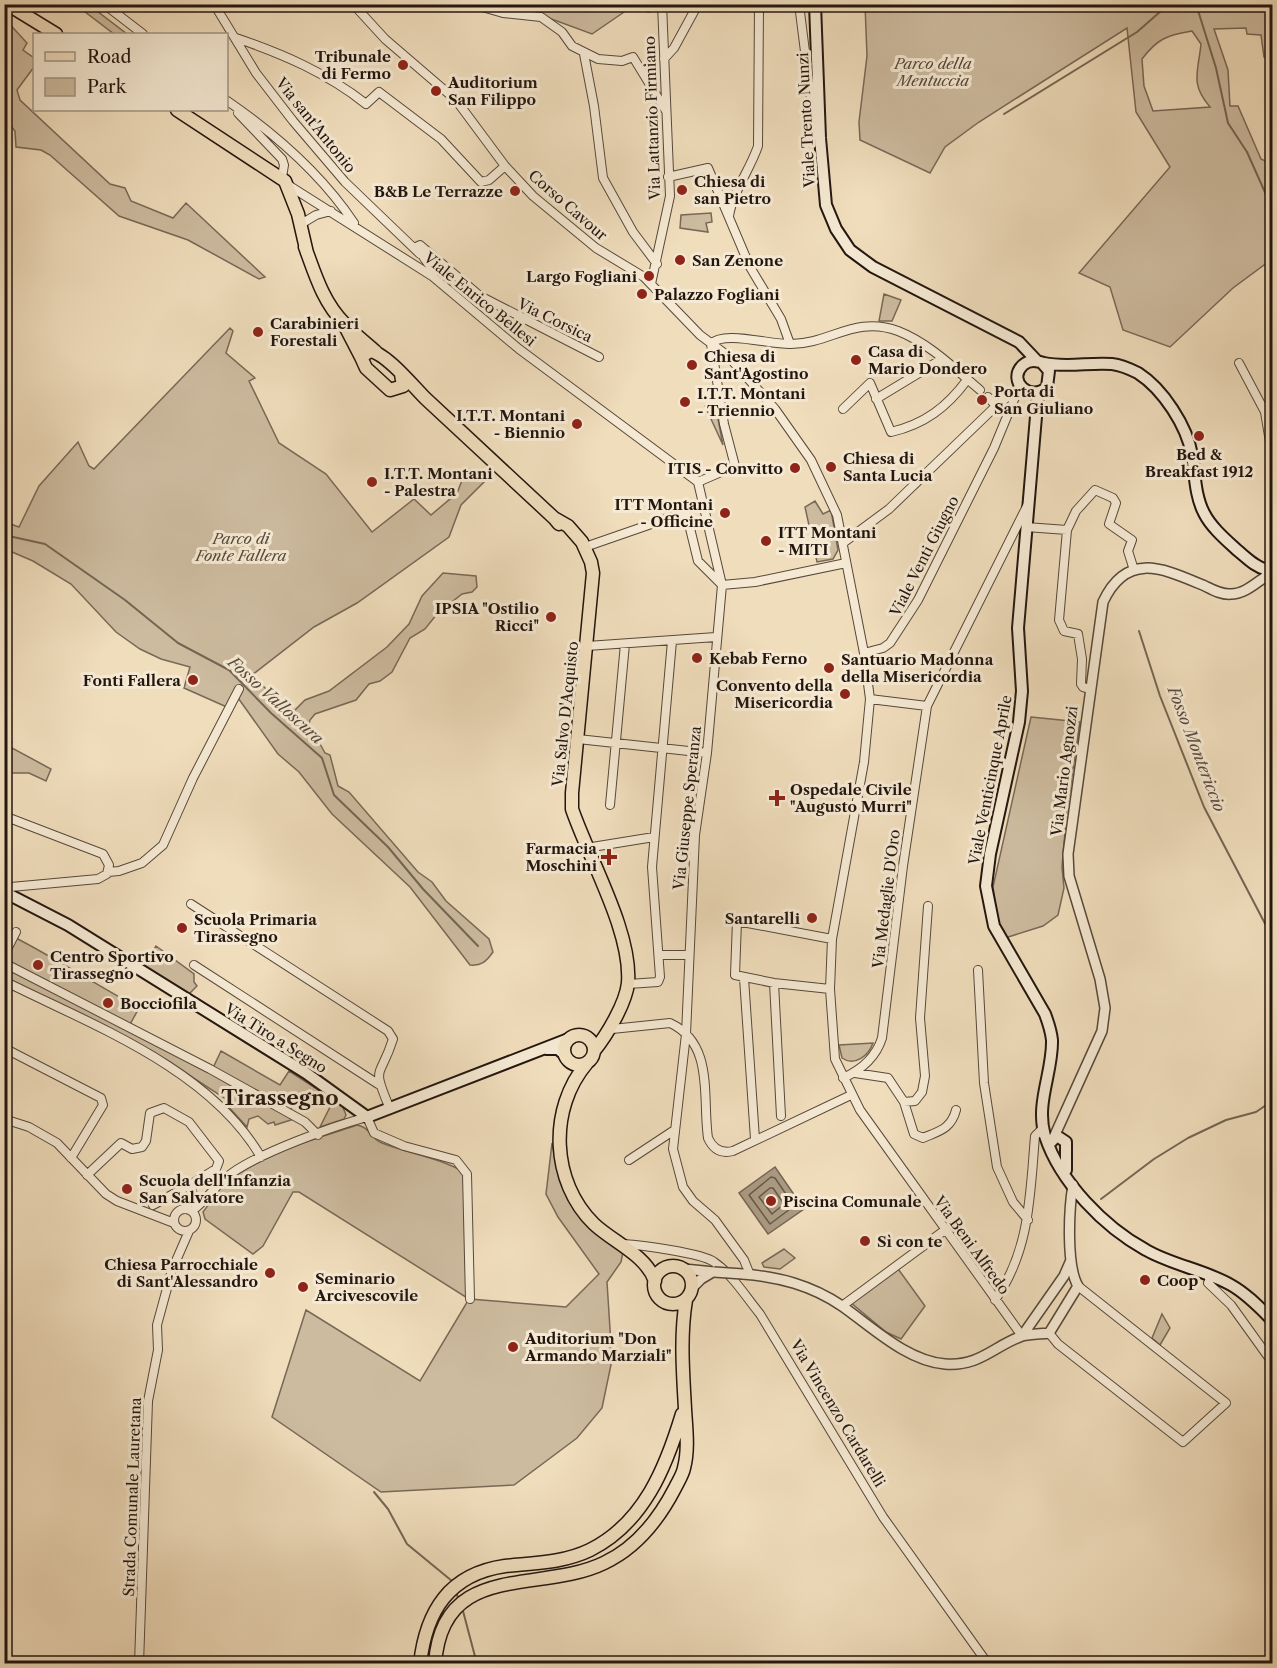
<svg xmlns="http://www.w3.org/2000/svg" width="1277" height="1668" viewBox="0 0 1277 1668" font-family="'Libre Caslon Text',serif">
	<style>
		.green { fill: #cdbb9f; stroke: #786857; stroke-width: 1.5; fill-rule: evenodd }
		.water { fill: #aa9981; stroke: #746553; stroke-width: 1.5 }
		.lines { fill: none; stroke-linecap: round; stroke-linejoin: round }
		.shore { stroke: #665848; stroke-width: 1.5 }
		.stream { stroke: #746553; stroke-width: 2 }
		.minor-casing { stroke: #56483a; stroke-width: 10 }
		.tertiary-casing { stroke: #56483a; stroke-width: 12 }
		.secondary-casing { stroke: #23160f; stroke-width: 14 }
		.primary-casing { stroke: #23160f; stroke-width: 15 }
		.minor { stroke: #f5e9d3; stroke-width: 8 }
		.tertiary { stroke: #f5e9d3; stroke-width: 9 }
		.secondary { stroke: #f5e9d3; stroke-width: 10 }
		.primary { stroke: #f0ddbc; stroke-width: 12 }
		.tertiary-bridge-casing { stroke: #56483a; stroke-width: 12; stroke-linecap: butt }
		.tertiary-bridge { stroke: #f5e9d3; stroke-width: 9 }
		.poi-dot { fill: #8f2418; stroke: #f5e9d3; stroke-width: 2 }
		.labels { text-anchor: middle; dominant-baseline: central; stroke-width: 6; stroke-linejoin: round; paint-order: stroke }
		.poi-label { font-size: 15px; font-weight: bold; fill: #23160f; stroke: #f5e9d3; text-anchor: start }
		.park-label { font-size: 15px; font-style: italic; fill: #56483a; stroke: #f5e9d3 }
		.street-label { font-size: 15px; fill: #23160f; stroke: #f5e9d3 }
		.water-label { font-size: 16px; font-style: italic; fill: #594a3d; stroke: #f5e9d3 }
		.district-label { font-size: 21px; font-weight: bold; fill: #23160f; stroke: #f5e9d3 }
	</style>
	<rect width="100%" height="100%" fill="#f0ddbc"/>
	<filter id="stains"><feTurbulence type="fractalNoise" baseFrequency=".00333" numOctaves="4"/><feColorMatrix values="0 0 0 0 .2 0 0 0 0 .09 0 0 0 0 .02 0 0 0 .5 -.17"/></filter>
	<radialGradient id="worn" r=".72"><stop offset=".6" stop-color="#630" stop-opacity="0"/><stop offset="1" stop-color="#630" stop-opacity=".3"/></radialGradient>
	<path class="green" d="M1262,4L1272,15V57H1264L1261,35L1247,34L1246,28L1214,29L1228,70L1230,106H1238L1261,159L1272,164V259L1233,288L1170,347L1123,330L1110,287L1079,273L1170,167L1136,112L1127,28L979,122L945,147L930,173L860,140L859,122L867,56L865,5ZM1192,31L1201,44C1198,73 1190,84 1210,107L1153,111L1144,86L1142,59C1157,39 1167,35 1192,31Z
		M76,5H89L127,34H114Z
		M485,5H651L649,12L630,8L592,34L538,14Z
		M5,19L27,43L23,50L34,58V67L17,90L20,100L110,184L125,188L131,201L173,218L186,203L265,277L259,279L188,240L119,216L50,155L41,150L16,147L15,131L5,119Z
		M711,213L712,222L706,223L708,232L680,228L681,215Z
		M884,294L901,300L892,321H879Z
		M230,328L233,331L226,353L255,378L249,381L279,443L326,474L372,532L414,499L431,515L457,493L467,468L484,475L486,480L461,505L449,537L357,603L314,627L252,675L279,702L295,710L305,700L329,691L387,647L409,624L422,596L443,573L476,576L477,587L472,592L462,594L437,614L425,629L410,638L392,672L380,681L369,684L356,700L315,714L310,720L306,735L319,742L325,753L330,755L338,786L349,792L418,872L432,882L446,901L489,939L493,952C486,962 481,966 470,965L410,887L332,814L299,772L278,754L236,695L229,708L184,688L190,667L161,659L140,649L116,632L71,584L33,561L5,549V522L19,527L39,486L78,442L89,466L94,469Z
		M712,404L716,408L723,445L705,406Z
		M815,501L823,514L831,510L838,550L833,559L817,562L805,507Z
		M1031,717L1080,722L1067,809L1062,867L1064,888L1058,915L1043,926L1005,938L998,921L993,887Z
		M4,740L12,742L10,747L51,769L46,781L29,773H5Z
		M4,902L14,937C57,959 96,985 139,1008L128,1028L294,1119L275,1125L274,1122L268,1124L258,1116L249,1119L247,1127L225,1103L226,1099L152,1051L5,981Z
		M156,946L194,974V982L197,986L187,996L142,968Z
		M873,1043C869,1055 855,1067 842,1058L839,1045Z
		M221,1051L280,1085L289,1071L342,1105L346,1115L344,1119L320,1127L331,1105L318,1099L297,1095L290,1111L213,1068Z
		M357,1125C370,1127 370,1138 382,1143C410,1154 442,1158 467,1174L470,1299L566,1307L599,1274L558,1217L546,1194L552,1143C563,1203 576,1216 623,1252L621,1262L607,1282L612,1360L602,1408L577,1438L514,1485L381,1492L272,1417L306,1310L420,1381L469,1299L299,1192H293L263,1246L253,1254L205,1219L203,1212C211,1202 217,1190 226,1182C261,1153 314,1140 357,1125Z
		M784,1249L795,1258L780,1269L764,1267L762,1263Z
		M896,1266L925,1306L901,1339L886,1332L850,1302Z
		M1162,1314L1170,1328L1160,1345L1152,1338Z"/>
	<path class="water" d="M775,1167L804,1209L768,1234L739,1193Z"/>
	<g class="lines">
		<path class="shore" d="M771,1177L775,1178L794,1206L770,1224L749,1195Z
			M770,1188H773L784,1204L772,1214L759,1197Z"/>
		<path class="stream" d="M1196,4L1216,68L1228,123L1247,152L1272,208
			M1004,114L1137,32L1169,4
			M4,535L45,544L125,600L178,643L229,670L271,713L322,758L334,795L388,847L423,889L478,946
			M1139,631L1160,696L1204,807L1272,937
			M1101,1199L1154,1159L1188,1138L1226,1120L1256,1112L1272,1101
			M374,1492L388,1509L407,1544L452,1581
			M457,1595L458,1597
			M463,1611L477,1664"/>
		<g class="minor-casing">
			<path id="minor" d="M104,4L143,34
				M214,4L256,73L293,121L345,182L420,254
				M353,4L385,39L456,100L505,166L533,196L596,248L644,277L700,335L728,356L775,409L811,460L837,515L864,653L883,648L890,643L918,600L994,448L1020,385
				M472,4L503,13L541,17L562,32L572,46L598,59L622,61L633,57L666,111
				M799,4L815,131
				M236,38C283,54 327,73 366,104L379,92L441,139L481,182L489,180L505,166
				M584,54L594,106L603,178L633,232L657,264
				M664,59L674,48L698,4
				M226,100C274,133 322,175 354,223
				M238,113L282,159L284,165L282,177
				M668,177L708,168L750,267L781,319L790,344
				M288,185L432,276L519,349L698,482
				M729,216C733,191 750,170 758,146L759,4
				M301,224L316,215L331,211
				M414,248L420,245L480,296L599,357
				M424,258L434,271L432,276
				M651,284L670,196L662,4
				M1239,363L1265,412L1272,454
				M988,397L996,406
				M876,399L942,359
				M843,409L870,383L891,432C925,424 947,407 967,380
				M698,482L722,585L707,753L695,835L686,1034L673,1149L683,1187L693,1201L715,1220L744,1260L750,1275
				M698,482L735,466L724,424L711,344C723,330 771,345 791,344C830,344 855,315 898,331C929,343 955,369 980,390
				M1026,527L1067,530L1076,511L1095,490L1113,498L1116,503L1109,524L1132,540L1128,551L1134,570
				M1067,530L1059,620L1064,631L1078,634L1082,659L1081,684L1083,687L1089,689
				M843,543L889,509L996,406L1018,389
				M585,547L686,512L698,561L722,585
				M722,585L755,582L846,563
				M587,646L716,637
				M864,653L870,699L864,762L832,939L830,989L835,1059L860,1110L1022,1336
				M870,699L927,706
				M578,739L707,753
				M610,805L625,644
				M4,816L103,854L109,865L107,874L98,879L11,887L7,893
				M586,848L654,837
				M108,872L119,871L142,863L163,845L193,778L239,689
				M191,904L388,1031L393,1039C380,1080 371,1064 390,1109
				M4,955L16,932
				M660,955H689
				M4,963L210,1069L305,1122L318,1135
				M194,965L378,1084
				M978,970L984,1083L997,1167L1013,1202L1028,1220
				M744,978L755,1139
				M4,981C92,1025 209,1068 261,1157
				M774,983L781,1116
				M628,984L658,982L660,977L652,867L672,641
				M830,989L774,983L735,975L737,921L832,939
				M612,1029L670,1023C715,1044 702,1098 708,1138C713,1149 721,1154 733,1151L851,1095
				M4,1048L101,1098L103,1105L71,1158
				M855,1073L888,1078L904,1102L915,1101L922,1092L925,1076L920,1018L928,906
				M843,1078C861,1070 876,1057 882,1038L903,866L927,706L1027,506
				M904,1102L914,1134L923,1138C939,1131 951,1129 956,1110
				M4,1119L29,1127L57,1143L106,1194L117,1201L174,1223
				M629,1160L673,1131
				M87,1175L121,1143L132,1149L142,1147L146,1141L150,1113L164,1108L189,1122L219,1161L216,1169L190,1185L193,1195L185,1209
				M153,1205L190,1185
				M174 1220a11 11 0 1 1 22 0a11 11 0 1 1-22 0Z
				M192,1211C207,1200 216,1184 232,1173C262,1152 331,1127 367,1117L374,1133L404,1146L456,1160L467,1174L470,1299
				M623,1244C640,1245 702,1253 714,1262C732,1274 746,1297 760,1314L883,1517L988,1664
				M1211,1276L1208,1283L1231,1305L1272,1362
				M995,1300C1030,1251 1030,1195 1035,1136L1044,1127
				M842,1306L945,1230
				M1049,1333L1058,1344L1183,1442L1226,1403L1078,1286
				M139,1664L148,1401L158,1350L157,1325L172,1270L189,1231"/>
		</g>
		<g class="tertiary-casing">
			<path id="tertiary" d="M1054,1137L1102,1031L1105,1008L1100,979L1069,876L1068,854L1103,602C1127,550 1164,569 1205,586C1213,590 1222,595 1231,594C1245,594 1257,582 1268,575
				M684,1269L714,1272
				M743,1274C779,1277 811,1285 842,1306C872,1327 907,1361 945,1364C979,1367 994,1346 1022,1336C1030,1334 1041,1334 1049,1333L1051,1330L1078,1286C1066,1266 1069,1208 1073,1185
				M692,1288L701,1279L711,1273
				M1022,1336L1064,1276L1071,1260"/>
		</g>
		<g class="secondary-casing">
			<path id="secondary" d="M815,4L820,138L826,205L836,229L850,250L873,267L1019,342L1037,361
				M1042,363L1049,371L1047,387C1031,403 1006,381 1023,365C1030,359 1037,361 1044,363C1067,368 1090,362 1112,364C1121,365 1130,369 1138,373C1163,389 1187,426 1192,455C1195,474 1195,496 1204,513C1211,527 1225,539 1237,550C1247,558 1255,567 1267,570
				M1038,393L1018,628L1022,691L1019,722L990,854L986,886L994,926L1045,1014C1048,1022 1051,1031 1052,1040C1053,1072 1035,1104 1045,1136C1060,1182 1104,1227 1146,1250C1172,1265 1205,1270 1231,1285C1247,1294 1260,1308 1272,1320
				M1272,563L1267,572L1272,578
				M4,892L68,925L306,1073L367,1117L571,1038
				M546,1049H558L565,1055
				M1049,1144L1057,1136L1066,1142V1170"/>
		</g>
		<g class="primary-casing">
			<path id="primary" d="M7,4L56,34
				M177,110L285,181L298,214L307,253
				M305,247C315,274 323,302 344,323C353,333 365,342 376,352
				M346,328L361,357
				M401,374L403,386L390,390L366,368L361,357L370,351C386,353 413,386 425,398L554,518L559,524
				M554,518L568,526L582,542L591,562L593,573L572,793V809C589,859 632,932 628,983C626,1003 607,1035 594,1051
				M564 1050a15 15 0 1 1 30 0a15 15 0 1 1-30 0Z
				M587,1063C548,1109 551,1182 594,1224C613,1242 646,1255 655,1281
				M654 1285a19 19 0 1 1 38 0a19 19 0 1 1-38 0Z
				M420,1664C426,1611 449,1574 505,1566C534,1563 563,1563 590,1550C644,1523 666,1467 682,1414
				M435,1664C442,1560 540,1594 604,1563C636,1548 659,1519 675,1488C678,1482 683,1474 684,1468C689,1449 686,1427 685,1409C683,1372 680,1336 686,1300"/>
		</g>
		<use href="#minor" class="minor"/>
		<use href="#tertiary" class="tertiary"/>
		<use href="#secondary" class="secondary"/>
		<use href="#primary" class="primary"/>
		<g class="tertiary-bridge-casing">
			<path id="tertiary-bridge" d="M714,1272L743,1274"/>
		</g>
		<use href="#tertiary-bridge" class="tertiary-bridge"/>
	</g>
	<g class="poi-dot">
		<circle cx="403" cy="65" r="6"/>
		<circle cx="436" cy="91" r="6"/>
		<circle cx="682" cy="190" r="6"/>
		<circle cx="515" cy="191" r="6"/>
		<circle cx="680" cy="260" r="6"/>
		<circle cx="649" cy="276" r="6"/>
		<circle cx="642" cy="294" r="6"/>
		<circle cx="258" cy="332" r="6"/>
		<circle cx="856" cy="360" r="6"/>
		<circle cx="692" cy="365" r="6"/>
		<circle cx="982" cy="400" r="6"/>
		<circle cx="685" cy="402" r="6"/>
		<circle cx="577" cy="424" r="6"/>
		<circle cx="1199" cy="436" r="6"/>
		<circle cx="831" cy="467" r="6"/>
		<circle cx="795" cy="468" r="6"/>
		<circle cx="372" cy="482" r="6"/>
		<circle cx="725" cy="513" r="6"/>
		<circle cx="766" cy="541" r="6"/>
		<circle cx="551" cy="617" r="6"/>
		<circle cx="697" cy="658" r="6"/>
		<circle cx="829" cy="668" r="6"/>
		<circle cx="193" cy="680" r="6"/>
		<circle cx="845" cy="694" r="6"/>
		<path d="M774 789h6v6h6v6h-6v6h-6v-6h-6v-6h6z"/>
		<path d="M606 848h6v6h6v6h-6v6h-6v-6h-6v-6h6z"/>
		<circle cx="812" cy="918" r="6"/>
		<circle cx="182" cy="928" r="6"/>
		<circle cx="38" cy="965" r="6"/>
		<circle cx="108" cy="1003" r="6"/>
		<circle cx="127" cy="1189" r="6"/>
		<circle cx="771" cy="1201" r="6"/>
		<circle cx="865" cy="1241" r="6"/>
		<circle cx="270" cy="1273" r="6"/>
		<circle cx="1145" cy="1280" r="6"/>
		<circle cx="303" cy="1287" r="6"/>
		<circle cx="513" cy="1347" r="6"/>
	</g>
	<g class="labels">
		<g class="poi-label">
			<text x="391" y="56" text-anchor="end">Tribunale<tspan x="391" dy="17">di Fermo</tspan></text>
			<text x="448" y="82">Auditorium<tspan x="448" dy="17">San Filippo</tspan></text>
			<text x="694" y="181">Chiesa di<tspan x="694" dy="17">san Pietro</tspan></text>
			<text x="503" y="191" text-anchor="end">B&amp;B Le Terrazze</text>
			<text x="692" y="260">San Zenone</text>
			<text x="637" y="276" text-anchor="end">Largo Fogliani</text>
			<text x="654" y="294">Palazzo Fogliani</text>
			<text x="270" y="323">Carabinieri<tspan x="270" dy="17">Forestali</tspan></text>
			<text x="868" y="351">Casa di<tspan x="868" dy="17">Mario Dondero</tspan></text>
			<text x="704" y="356">Chiesa di<tspan x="704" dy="17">Sant'Agostino</tspan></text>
			<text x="994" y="391">Porta di<tspan x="994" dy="17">San Giuliano</tspan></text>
			<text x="697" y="393">I.T.T. Montani<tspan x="697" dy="17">- Triennio</tspan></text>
			<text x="565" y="415" text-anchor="end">I.T.T. Montani<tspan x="565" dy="17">- Biennio</tspan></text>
			<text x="1199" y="454" text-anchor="middle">Bed &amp;<tspan x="1199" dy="17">Breakfast 1912</tspan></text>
			<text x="843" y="458">Chiesa di<tspan x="843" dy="17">Santa Lucia</tspan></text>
			<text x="783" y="468" text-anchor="end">ITIS - Convitto</text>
			<text x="384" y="473">I.T.T. Montani<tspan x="384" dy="17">- Palestra</tspan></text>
			<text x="713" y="504" text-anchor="end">ITT Montani<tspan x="713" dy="17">- Officine</tspan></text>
			<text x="778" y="532">ITT Montani<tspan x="778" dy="17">- MITI</tspan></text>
			<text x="539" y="608" text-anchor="end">IPSIA "Ostilio<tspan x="539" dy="17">Ricci"</tspan></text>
			<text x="709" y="658">Kebab Ferno</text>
			<text x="841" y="659">Santuario Madonna<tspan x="841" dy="17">della Misericordia</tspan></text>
			<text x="181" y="680" text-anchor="end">Fonti Fallera</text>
			<text x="833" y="685" text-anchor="end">Convento della<tspan x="833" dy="17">Misericordia</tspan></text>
			<text x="790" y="789">Ospedale Civile<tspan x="790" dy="17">"Augusto Murri"</tspan></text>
			<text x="597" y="848" text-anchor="end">Farmacia<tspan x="597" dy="17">Moschini</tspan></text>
			<text x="800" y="918" text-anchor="end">Santarelli</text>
			<text x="194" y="919">Scuola Primaria<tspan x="194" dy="17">Tirassegno</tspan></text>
			<text x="50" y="956">Centro Sportivo<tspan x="50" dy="17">Tirassegno</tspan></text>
			<text x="120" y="1003">Bocciofila</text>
			<text x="139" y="1180">Scuola dell'Infanzia<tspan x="139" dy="17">San Salvatore</tspan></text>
			<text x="783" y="1201">Piscina Comunale</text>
			<text x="877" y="1241">Sì con te</text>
			<text x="258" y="1264" text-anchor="end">Chiesa Parrocchiale<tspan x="258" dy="17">di Sant'Alessandro</tspan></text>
			<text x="315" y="1278">Seminario<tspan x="315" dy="17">Arcivescovile</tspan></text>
			<text x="1157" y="1280">Coop</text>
			<text x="525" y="1338">Auditorium "Don<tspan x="525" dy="17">Armando Marziali"</tspan></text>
		</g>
		<g class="park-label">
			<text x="933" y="63">Parco della<tspan x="933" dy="17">Mentuccia</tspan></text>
			<text x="241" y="538">Parco di<tspan x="241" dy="17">Fonte Fallera</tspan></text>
		</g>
		<g class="street-label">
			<text transform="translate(652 118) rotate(-92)">Via Lattanzio Firmiano</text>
			<text transform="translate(806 120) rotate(-93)">Viale Trento Nunzi</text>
			<text transform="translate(316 125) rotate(51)">Via sant'Antonio</text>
			<text transform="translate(568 205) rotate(41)">Corso Cavour</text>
			<text transform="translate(480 299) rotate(39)">Viale Enrico Bellesi</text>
			<text transform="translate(555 320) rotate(26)">Via Corsica</text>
			<text transform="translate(924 556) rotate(-63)">Viale Venti Giugno</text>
			<text transform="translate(565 714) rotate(-84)">Via Salvo D'Acquisto</text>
			<text transform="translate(1064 771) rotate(-83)">Via Mario Agnozzi</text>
			<text transform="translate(990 780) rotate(-79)">Viale Venticinque Aprile</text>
			<text transform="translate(687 808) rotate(-84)">Via Giuseppe Speranza</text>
			<text transform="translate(886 899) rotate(-83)">Via Medaglie D'Oro</text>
			<text transform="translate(276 1038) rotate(32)">Via Tiro a Segno</text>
			<text transform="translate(972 1245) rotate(54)">Via Beni Alfredo</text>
			<text transform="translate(838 1413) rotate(59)">Via Vincenzo Cardarelli</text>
			<text transform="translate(132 1497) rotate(-88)">Strada Comunale Lauretana</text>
		</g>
		<g class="water-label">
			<text transform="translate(276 700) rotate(42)">Fosso Valloscura</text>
			<text transform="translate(1197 749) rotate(69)">Fosso Montericcio</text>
		</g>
		<g class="district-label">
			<text x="280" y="1097">Tirassegno</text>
		</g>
	</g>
	<rect width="1277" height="1668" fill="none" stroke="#f0ddbc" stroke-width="24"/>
	<rect x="6" y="6" width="1265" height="1656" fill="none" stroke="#23160f" stroke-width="3"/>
	<rect x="12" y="12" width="1253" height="1644" fill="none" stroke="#23160f" stroke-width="1.5"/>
	<rect x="33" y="33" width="195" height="78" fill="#f5e9d3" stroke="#a19585" stroke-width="1.5"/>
	<rect x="45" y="52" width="30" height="9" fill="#f0ddbc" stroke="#a19585" stroke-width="1.5"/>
	<text x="87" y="63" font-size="18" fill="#23160f">Road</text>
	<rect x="45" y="78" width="30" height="18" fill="#cdbb9f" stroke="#a19585" stroke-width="1.5"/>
	<text x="87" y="93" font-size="18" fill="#23160f">Park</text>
	<rect width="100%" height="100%" filter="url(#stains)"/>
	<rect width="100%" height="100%" fill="url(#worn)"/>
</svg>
